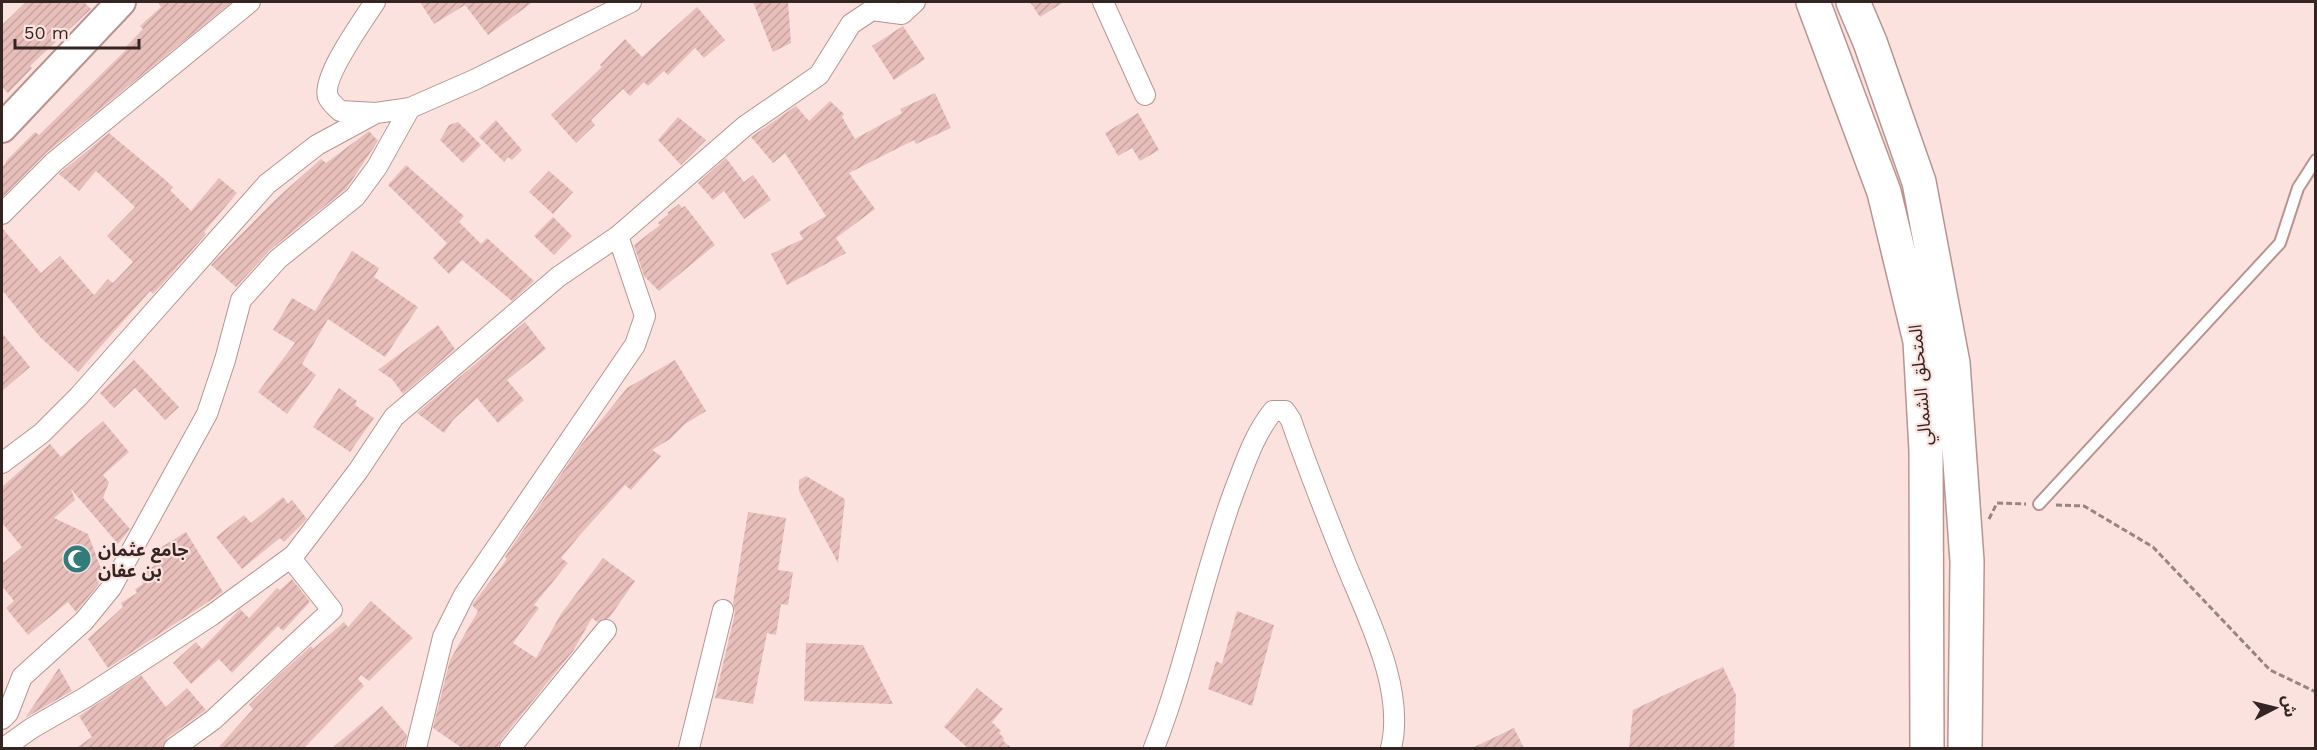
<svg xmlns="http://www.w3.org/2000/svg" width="2317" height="750" viewBox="0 0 2317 750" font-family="'Work Sans','Noto Sans Arabic',sans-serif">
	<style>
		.building { fill: url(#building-hatch) }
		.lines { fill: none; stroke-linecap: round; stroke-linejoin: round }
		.service-casing { stroke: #ba938f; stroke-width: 14 }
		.minor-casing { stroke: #ba938f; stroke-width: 22 }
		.secondary-casing { stroke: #ba938f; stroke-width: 32 }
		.trunk-casing { stroke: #ba938f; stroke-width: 36 }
		.path { stroke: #998481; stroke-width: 3; stroke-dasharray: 6 3; stroke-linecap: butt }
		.service { stroke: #fff; stroke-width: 10 }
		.minor { stroke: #fff; stroke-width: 20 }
		.secondary { stroke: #fff; stroke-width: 28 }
		.trunk { stroke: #fff; stroke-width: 33 }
		.labels { text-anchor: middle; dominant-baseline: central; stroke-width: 4.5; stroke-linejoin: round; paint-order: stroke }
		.street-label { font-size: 18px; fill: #342523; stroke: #fce2df }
		.poi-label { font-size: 18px; font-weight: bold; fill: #342523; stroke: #fce2df; text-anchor: start }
	</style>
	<defs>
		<pattern id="building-hatch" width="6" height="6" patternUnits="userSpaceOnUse" patternTransform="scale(1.5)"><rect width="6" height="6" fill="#e7beba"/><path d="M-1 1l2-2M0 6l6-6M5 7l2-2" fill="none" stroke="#c7a3a0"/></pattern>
	</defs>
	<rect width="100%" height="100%" fill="#fce2df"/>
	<path class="building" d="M26,2H84L91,9L30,66L32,68L8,93L2,87V25Z
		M158,2H232L46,153L2,198V168L7,160L35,132L39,135L126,50L124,49L143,29L140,26L161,7Z
		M420,2H533L488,35L465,5L434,24Z
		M753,2H788L791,43L773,52Z
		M1030,2H1064L1040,17Z
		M697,7L725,40L704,58L695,48L668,75L664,71L648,86L644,82L630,96L623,89L591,120L595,125L576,143L551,115L602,67L600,65L625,39L642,57Z
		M903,26L925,59L894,80L872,46Z
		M935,93L951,128L916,144L914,140L849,173L875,209L836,238L846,253L787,285L771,254L803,239L799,232L826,216L785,153L773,163L751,137L796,106L809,121L830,101L844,114L842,117L855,139L902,113L900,109Z
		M1138,113L1159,150L1140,161L1132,148L1118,156L1105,133Z
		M678,117L706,140L681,165L658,140Z
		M496,120L522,150L512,160L508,157L504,162L479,137Z
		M458,122L481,145L463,163L440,140L449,125Z
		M369,131L378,141L346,189L270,250L236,287L211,265L275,200L321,159L326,163Z
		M109,133L163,178L173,187L170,190L191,211L219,178L237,193L204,232L206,234L173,272L153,294L150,291L78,372L40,337L2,290V228L41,273L60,256L94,295L108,279L113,283L133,262L107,236L135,207L96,171L79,191L59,174Z
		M726,158L744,182L753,175L771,200L744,219L724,191L713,200L698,183Z
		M406,165L464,216L459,222L481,244L487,238L534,281L512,301L462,260L449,274L433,258L447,243L388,185Z
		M549,171L573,192L553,214L529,192Z
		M679,204L682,208L685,206L715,245L659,291L644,276L634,245L660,225L658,223L669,214L667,213Z
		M553,217L572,236L554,255L534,236Z
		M352,251L379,268L374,277L418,307L385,357L328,319L302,364L316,375L287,414L258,392L295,343L273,330L292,298L315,311Z
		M525,322L546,349L507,380L524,400L498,423L477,398L453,420L444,433L417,413Z
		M438,325L455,349L403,394L392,379L378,370Z
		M2,333L30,367L2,391Z
		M134,360L179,407L165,420L135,388L114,408L100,393Z
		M675,360L706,411L685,424L670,439L652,450L661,456L631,490L625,485L579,536L561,558L568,563L534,605L539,608L513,643L536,658L561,614L603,558L635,581L609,618L597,622L592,618L573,651L501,740L498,748H462L433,728L450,660L478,611L472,605L507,559L505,557L581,445L627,388Z
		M339,388L357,401L355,405L374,418L350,452L313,427Z
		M103,421L129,452L103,475L109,482L103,498L130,529L118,544L71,489L75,500L54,518L88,534L103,574L98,585L76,612L68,602L28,635L6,608L14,601L2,586V564L22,547L2,523V487L50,444L61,457Z
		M806,476L845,499L838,563L799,491V480Z
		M283,497L288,504L292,500L307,519L284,542L280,538L242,569L216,537L244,515L251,523Z
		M748,512L786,518L778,570L793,572L788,605L781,604L776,635L767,633L753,704L715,698L735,613L733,603Z
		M186,532L223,592L108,668L88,639L123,607L121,603L137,593L135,589L143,584L141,580L148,576L145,572L158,563L152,553Z
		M292,579L310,602L283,631L278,626L232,673L219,659L191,684L173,663L196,642L202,649L240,609L249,618L277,588L280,590Z
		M371,601L413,638L369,681L361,675L358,679L364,686L304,748H218L253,709L249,705L277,677L311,646L313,649L344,622L348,627Z
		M1237,611L1274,625L1252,706L1208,689L1216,661L1222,664Z
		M806,643L863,645L893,704L804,701Z
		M1723,667L1736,695L1734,748H1629L1633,710Z
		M59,668L72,691L25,718Z
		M141,675L166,707L187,688L206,710L167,738L162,748H76L92,737L79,716Z
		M977,688L1003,709L992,722L1001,731L999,733L1004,738L1003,741L1012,748H968L944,727Z
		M382,706L407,735L404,748H332Z
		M1514,728L1524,748H1472Z"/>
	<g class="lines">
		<g class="service-casing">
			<path id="service" d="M2039,504L2280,243L2298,188L2316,160"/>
		</g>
		<g class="minor-casing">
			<path id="minor" d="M375,2C364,19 321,78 328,97C330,102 336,107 340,111L376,113
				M1103,2L1145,95
				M2,214L54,162L250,2
				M2,463L42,433L79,396L267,184L317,145L376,113L410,108
				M2,719L8,713L22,677L84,621L111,588L207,414L225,360L241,300L278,259L355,197L377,167L410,108L474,80L631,2
				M4,748L32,728L86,697L212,615L294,555L358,471L394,417L558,277L618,236L745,126L819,75L851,24L872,10L902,14L915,2
				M174,748L213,720L332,610L293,561L294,555
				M416,748L443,637L464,595L635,345L645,316L618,236
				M510,748L606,630
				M689,748L723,610
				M1154,748C1187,664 1203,574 1235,489C1246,461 1254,435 1273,411H1285L1291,420C1307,467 1325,512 1343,557C1365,613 1406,687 1391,748"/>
		</g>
		<g class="secondary-casing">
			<path id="secondary" d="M2,128L121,2"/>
		</g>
		<g class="trunk-casing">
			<path id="trunk" d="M1813,2L1884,192L1920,341L1926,450L1927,748
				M1853,2L1870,42L1919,182L1953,363L1967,561L1965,748"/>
		</g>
		<path class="path" d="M2056,505L2084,506L2153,547L2270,670L2316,692
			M1989,519L1997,503L2026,504"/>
		<use href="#service" class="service"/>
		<use href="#minor" class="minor"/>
		<use href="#secondary" class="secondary"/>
		<use href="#trunk" class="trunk"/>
	</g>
	<defs>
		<g id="mosque-disc" transform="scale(1.5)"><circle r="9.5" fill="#317b7b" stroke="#fce2df"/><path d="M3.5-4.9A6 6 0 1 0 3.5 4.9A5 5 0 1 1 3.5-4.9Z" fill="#fff"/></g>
	</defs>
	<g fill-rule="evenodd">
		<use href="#mosque-disc" x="77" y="559"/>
	</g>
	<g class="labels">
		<g class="street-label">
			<text transform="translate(1920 385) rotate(-95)">المتحلق الشمالي</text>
		</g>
		<g class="poi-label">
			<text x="98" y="549">جامع عثمان<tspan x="98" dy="21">بن عفان</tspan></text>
		</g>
	</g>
	<rect width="2317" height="750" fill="none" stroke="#342523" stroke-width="6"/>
	<g transform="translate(2275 708) rotate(83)" stroke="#fce2df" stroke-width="4.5" paint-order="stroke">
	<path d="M0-4.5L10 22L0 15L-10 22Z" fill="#342523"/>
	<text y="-9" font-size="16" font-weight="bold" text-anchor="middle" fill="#342523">ش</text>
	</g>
	<path d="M15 39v9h124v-9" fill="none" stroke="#342523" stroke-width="3"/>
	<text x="24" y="39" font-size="18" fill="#342523" stroke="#fce2df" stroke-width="4.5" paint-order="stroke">50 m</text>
</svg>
